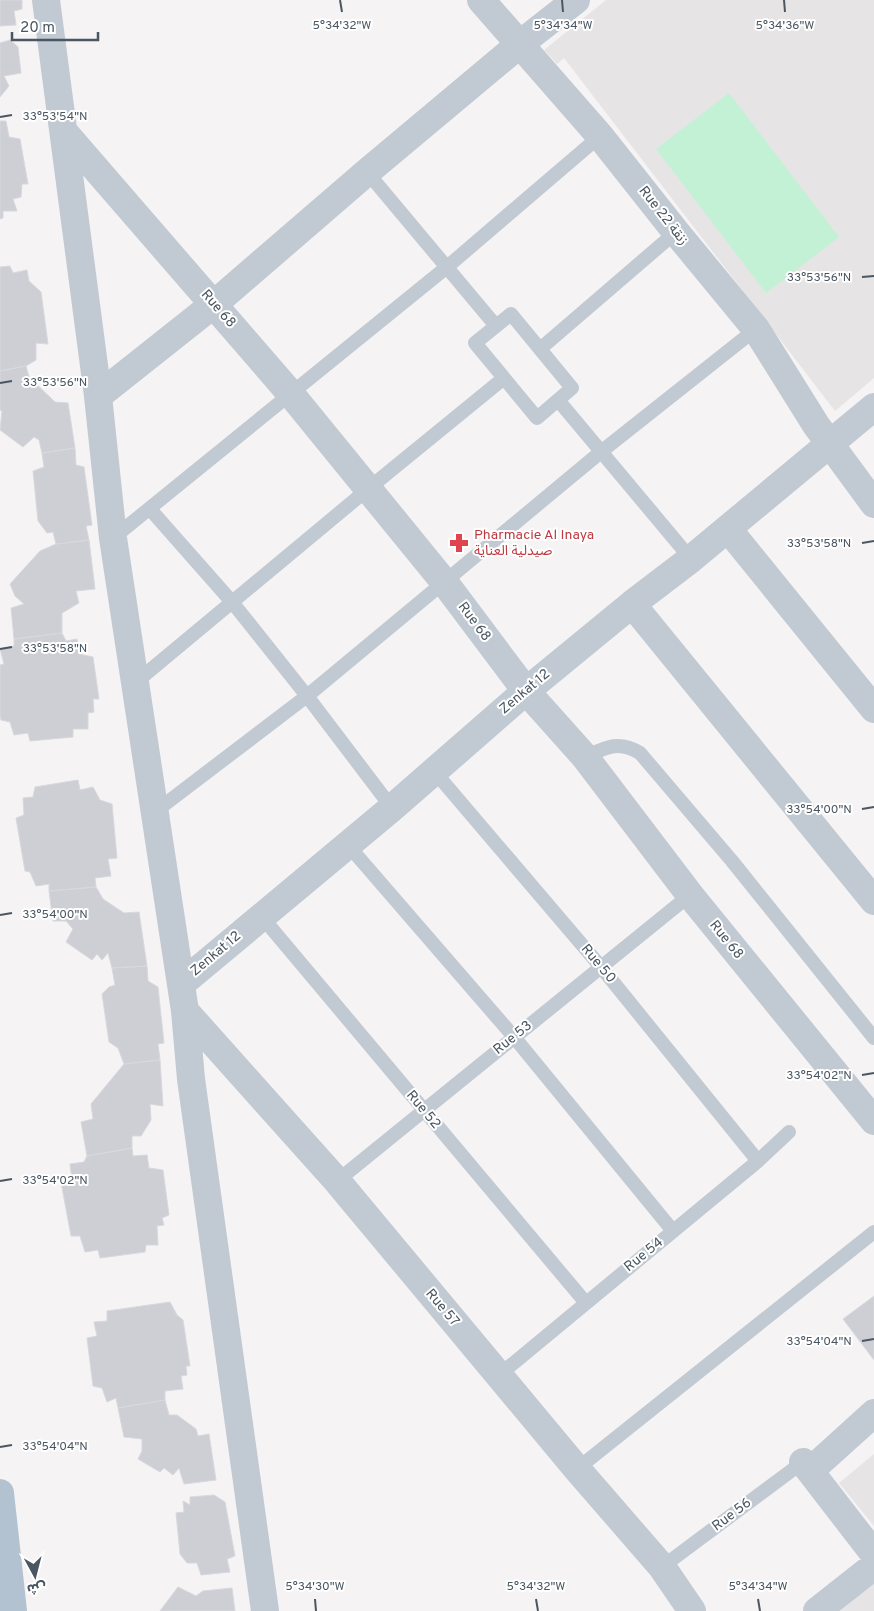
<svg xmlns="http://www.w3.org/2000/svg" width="874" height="1611" viewBox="0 0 874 1611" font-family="Overpass,'Noto Sans Arabic',sans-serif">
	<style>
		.education { fill: #e6e4e5 }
		.green { fill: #c3f1d5 }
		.building { fill: #cdcfd5; stroke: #d7d9de }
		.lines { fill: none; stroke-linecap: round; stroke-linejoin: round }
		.lane { stroke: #c1cad2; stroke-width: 14 }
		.street { stroke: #c1cad2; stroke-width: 28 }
		.primary { stroke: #b3c2d1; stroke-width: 28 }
		.ticks { fill: none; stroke: #4a5661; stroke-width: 2 }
		.labels { text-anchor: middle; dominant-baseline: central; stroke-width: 4; stroke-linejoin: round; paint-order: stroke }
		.street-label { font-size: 14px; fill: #4a5661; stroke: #fff }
		.health-label { font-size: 14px; fill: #be3a42; stroke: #fff; text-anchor: start }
		.ticks-label { font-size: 12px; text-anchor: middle; fill: #4a5661; stroke: #fff; stroke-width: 4; stroke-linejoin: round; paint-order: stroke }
	</style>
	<rect width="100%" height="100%" fill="#f5f3f3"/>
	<path class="education" d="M606,0H874V378L835,411L564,58L557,64L544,50Z
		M874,1454V1526L839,1483Z
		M874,1583V1611H840Z"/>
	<path class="green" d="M729,93L839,237L766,293L656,149Z"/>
	<path class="building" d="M0,0H22V9L14,11L16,25L0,26Z
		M10,40L18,47L21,73L4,76L9,86L0,97V43Z
		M0,121H6L9,137L20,139L28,184H22L21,197L13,199L17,211H3V218L0,219Z
		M10,266L13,273L27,270L29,281L41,292L48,344L36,343V360L26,366L0,371V267Z
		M26,366L29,377L55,402L68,403L75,448L42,453L39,440L34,437L23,447L0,430L2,411L0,410V371Z
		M75,448L76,465L84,467L92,525L86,526L89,540L56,544L53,532L47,533L38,521L33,471L44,467L42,453Z
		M89,540L95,589L76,591L79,603L62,613V633L14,639L11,608L24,604L15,596L10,584L40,551L56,544Z
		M62,633L66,641L77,639L79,654L93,657L99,699H93L94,712L88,713V729H73V737L30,741L28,733L14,735L10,722L1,720L0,715V665L4,664L0,649L14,646V639Z
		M78,780L80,790L93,787L100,800L112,804L117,858L108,859L111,876L95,878L96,887L49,891V884L36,886L30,872L25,871L16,818L24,815L23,798L33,797L35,787Z
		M96,887L103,899L124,913L139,912L147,966L112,968L108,953L102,960L97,954L92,960L66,942L73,929L66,921H53L49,891Z
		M147,966L148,981L158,987L164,1043L158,1044L160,1060L124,1064L118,1048L109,1042L102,994L109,987L115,985L112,968Z
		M160,1060L163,1106L150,1104L151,1120L141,1136H132V1148L87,1156L81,1122L93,1119L91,1104L124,1064Z
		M132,1148L133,1156L147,1155L149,1168L163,1170L169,1215L162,1218L164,1225L157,1226L158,1245H146L145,1252L100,1258L98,1250L85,1252L80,1236H71L61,1182L72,1180L70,1164L84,1162L87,1156Z
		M874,1296V1360L843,1319Z
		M170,1302L177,1315L183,1320L190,1366H186L187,1375L181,1376L183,1389L165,1391V1400L118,1408L116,1398L107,1402L102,1388L93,1386L87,1338L97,1336L94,1322L107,1321V1311Z
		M165,1400L169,1415H177L196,1429L198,1436L209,1434L216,1480L184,1484L179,1468L173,1475L164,1468L160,1472L138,1459L142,1451V1439L124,1437L118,1408Z
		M214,1495L225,1502L235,1556L227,1559L230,1572L201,1575L197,1563H187L180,1554L176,1513L184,1512L183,1501L190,1505V1497Z
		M178,1587L196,1596L203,1591L232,1588L235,1611H160Z"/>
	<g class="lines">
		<path class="lane" d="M367,172L496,326
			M511,314L572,388L537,418L475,343Z
			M540,349L676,232
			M558,400L691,559
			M150,509L232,602L307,696L392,808
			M113,538L447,267L600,136
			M136,682L368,489L504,378
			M585,757C606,747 619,740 640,753L732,861L874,1038
			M434,771L601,967L758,1161
			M156,811L307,696L602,451L756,329
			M347,844L514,1037L673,1231
			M262,917L586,1303
			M337,1181L690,895
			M498,1376L758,1161L789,1132
			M577,1469L874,1232
			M662,1567L803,1462"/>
		<path class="street" d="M46,0L98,396L113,538L185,1011L191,1079L265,1611
			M481,0L600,136L676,232L756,329L816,425L874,504
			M64,132L290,393L445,583L526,691L585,757L690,895L874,1121
			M98,396L214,304L367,172L520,44L576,0
			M728,529L874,709
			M632,604L874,901
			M181,984L392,808L526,691L632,604L691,559L874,407
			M185,1011L337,1181L577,1469L662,1567L692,1611
			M803,1462L874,1554
			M810,1471L874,1413
			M817,1611L874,1566"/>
		<path class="primary" d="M0,1493L13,1611"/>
	</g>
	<path class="ticks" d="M340,0L342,12M562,0L563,12M784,0L785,12M0,117L12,115M862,277L874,276M0,383L12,381M862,543L874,541M0,649L12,647M862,809L874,807M0,915L12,913M862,1075L874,1073M0,1181L12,1179M862,1341L874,1339M0,1447L12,1445M315,1599L316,1611M536,1599L538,1611M758,1599L760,1611"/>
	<defs>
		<g id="pharmacy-bare" transform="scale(1.5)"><path d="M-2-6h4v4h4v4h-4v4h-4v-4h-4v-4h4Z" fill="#e0444e" stroke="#fff" stroke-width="2.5" paint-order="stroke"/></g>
	</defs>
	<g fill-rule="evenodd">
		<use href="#pharmacy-bare" x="459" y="543"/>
	</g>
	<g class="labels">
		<g class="street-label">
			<text transform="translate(663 216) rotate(52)">Rue 22 زنقة</text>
			<text transform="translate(218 309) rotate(49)">Rue 68</text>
			<text transform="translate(474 622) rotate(53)">Rue 68</text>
			<text transform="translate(525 692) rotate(-40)">Zenkat 12</text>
			<text transform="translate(726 940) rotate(51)">Rue 68</text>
			<text transform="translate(216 954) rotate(-40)">Zenkat 12</text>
			<text transform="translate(598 964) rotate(50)">Rue 50</text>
			<text transform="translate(513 1038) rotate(-39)">Rue 53</text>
			<text transform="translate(423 1110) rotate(50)">Rue 52</text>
			<text transform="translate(644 1255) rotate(-39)">Rue 54</text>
			<text transform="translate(442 1308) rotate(50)">Rue 57</text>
			<text transform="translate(732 1515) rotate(-37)">Rue 56</text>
		</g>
		<g class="health-label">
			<text x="474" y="535">Pharmacie Al Inaya<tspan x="474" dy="16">صيدلية العناية</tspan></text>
		</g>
	</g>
	<g class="ticks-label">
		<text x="342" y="29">5°34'32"W</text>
		<text x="563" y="29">5°34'34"W</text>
		<text x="785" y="29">5°34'36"W</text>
		<text x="55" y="120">33°53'54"N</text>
		<text x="819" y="281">33°53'56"N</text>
		<text x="55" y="386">33°53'56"N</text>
		<text x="819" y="547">33°53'58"N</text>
		<text x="55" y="652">33°53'58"N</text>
		<text x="819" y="813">33°54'00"N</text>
		<text x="55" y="918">33°54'00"N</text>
		<text x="819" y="1079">33°54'02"N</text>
		<text x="55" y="1184">33°54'02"N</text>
		<text x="819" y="1345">33°54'04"N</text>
		<text x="55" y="1450">33°54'04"N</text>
		<text x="315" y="1590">5°34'30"W</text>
		<text x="536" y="1590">5°34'32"W</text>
		<text x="758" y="1590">5°34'34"W</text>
	</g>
	<g transform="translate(35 1576) rotate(173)" stroke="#ffffff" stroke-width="4" paint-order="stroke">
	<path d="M0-4L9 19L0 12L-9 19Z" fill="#4a5661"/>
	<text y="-8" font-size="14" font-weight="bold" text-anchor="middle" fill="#4a5661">ش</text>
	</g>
	<path d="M12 32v8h86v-8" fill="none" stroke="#4a5661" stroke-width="2.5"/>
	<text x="20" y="32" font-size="15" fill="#4a5661" stroke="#ffffff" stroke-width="4" paint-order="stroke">20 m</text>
</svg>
